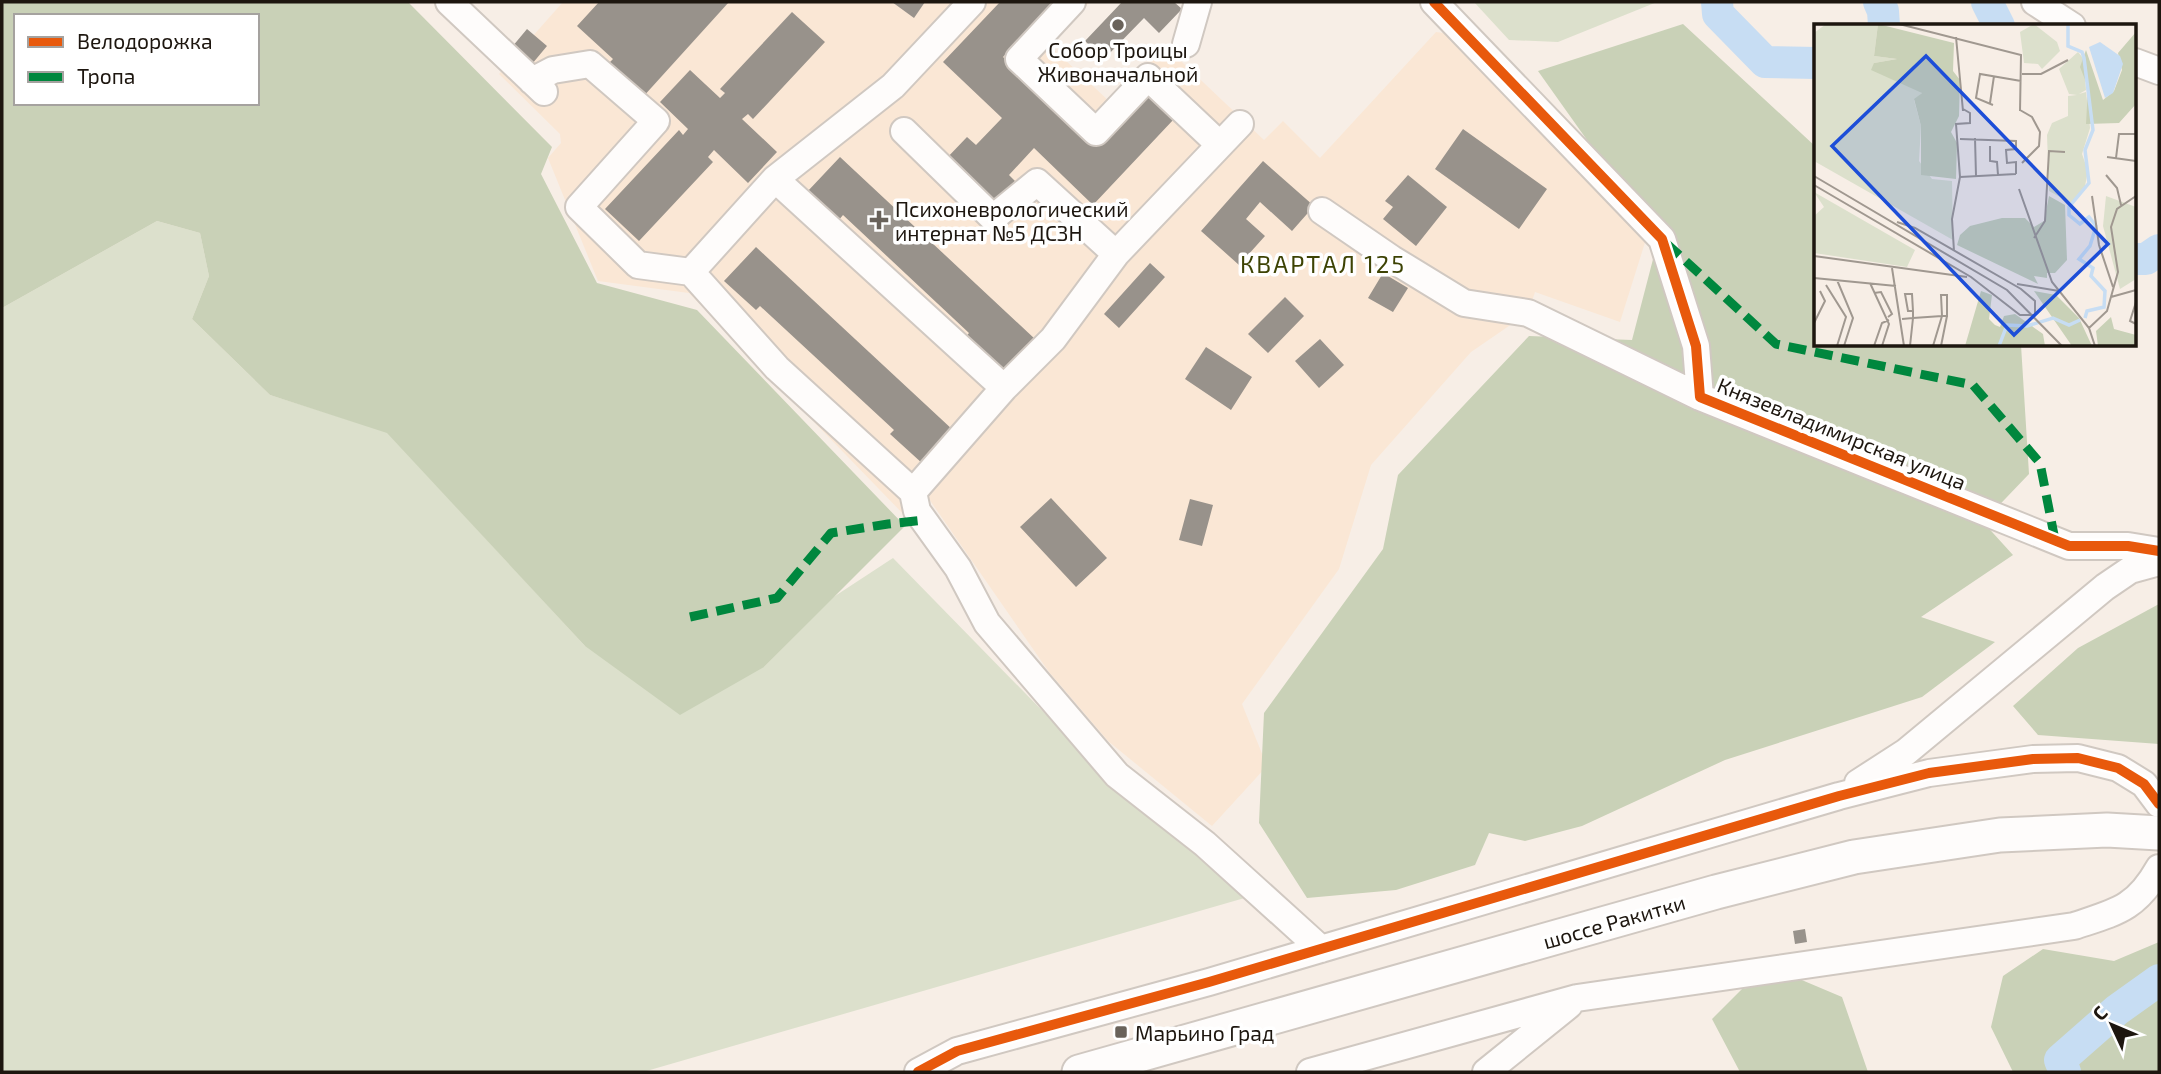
<svg xmlns="http://www.w3.org/2000/svg" width="2161" height="1074" viewBox="0 0 2161 1074" font-family="'Exo 2',sans-serif">
	<style>
		.built { fill: #fae7d5 }
		.green { fill: #dce0cc }
		.forest { fill: #c9d1b7; fill-rule: evenodd }
		.lines { fill: none; stroke-linecap: round; stroke-linejoin: round }
		.river { stroke: #c7ddf3; stroke-width: 32 }
		.building { fill: #98928b }
		.minor-casing { stroke: #d0c8c1; stroke-width: 30 }
		.major-casing { stroke: #d0c8c1; stroke-width: 37 }
		.minor { stroke: #fefcfb; stroke-width: 26 }
		.major { stroke: #fefcfb; stroke-width: 33 }
		.quiet { stroke: #00873e; stroke-width: 9; stroke-dasharray: 18 9; stroke-linecap: butt }
		.cycleway-casing { stroke: #fff; stroke-width: 15 }
		.cycleway { stroke: #e8590c; stroke-width: 10 }
		.poi-dot { fill: #69625a; stroke: #fff; stroke-width: 2.5 }
		.labels { text-anchor: middle; dominant-baseline: central; stroke-width: 7; stroke-linejoin: round; paint-order: stroke }
		.poi-label { font-size: 21px; fill: #1d160f; stroke: #fff; text-anchor: start }
		.street-label { font-size: 21px; fill: #1d160f; stroke: #fff }
		.quarter-label { font-size: 24px; letter-spacing: 2px; fill: #3d4304; stroke: #fff }
		.inset-river { fill: none; stroke: #c7ddf3; stroke-width: 3.5 }
		.inset-road { fill: none; stroke: #a09890; stroke-width: 2 }
		.view { fill: #1d4ed8; fill-opacity: 0.15; stroke: #1d4ed8; stroke-width: 3.5 }
		.inset-edge { fill: none; stroke: #1d160f; stroke-width: 3.5 }
	</style>
	<rect width="100%" height="100%" fill="#f7eee6"/>
	<path class="built" d="M563,2H1090L1049,45L1110,102L1164,45L1264,140L1283,121L1320,158L1436,32L1458,35L1648,233L1620,322L1535,292L1528,313L1471,352L1371,465L1339,569L1242,704L1267,766L1212,826L1108,741L1049,672L929,499L909,520L689,293L598,281L548,158L561,143L560,134L499,74Z"/>
	<path class="green" d="M1474,2H1657L1558,42L1509,40Z
		M157,221L200,233L209,276L192,319L270,395L387,432L585,646L764,667L832,598L893,558L1108,778L1248,897L643,1072H2V308Z"/>
	<path class="forest" d="M2,2H408L552,147L541,174L597,283L697,310L905,526L764,667L680,715L585,646L387,433L270,395L192,319L209,276L200,233L157,221L2,308ZM16,16H257V103H16Z
		M1683,24L1816,147V345H2021L2029,474L1983,522L2013,555L1921,617L1995,642L1922,697L1725,760L1582,826L1525,841L1489,833L1475,865L1396,890L1307,898L1259,823L1264,713L1383,549L1398,475L1529,336L1632,340L1658,240L1538,71Z
		M2159,604V744L2038,735L2013,706L2078,648Z
		M2159,942V1072H2013L1991,1027L2003,976L2043,949L2114,961Z
		M1797,978L1842,997L1868,1072H1740L1712,1019L1742,989Z"/>
	<g class="lines">
		<path class="river" d="M1717,2L1718,14L1765,62L1816,63
			M1879,2L1883,11L1884,26
			M1987,2L1999,26
			M2135,259H2146L2159,250
			M2065,1072L2060,1060L2117,1010L2159,980"/>
	</g>
	<path class="building" d="M599,2H729L642,98L607,65L613,59L577,26Z
		M892,2H925L914,18Z
		M1000,2L1054,3L1003,57L1095,145L1145,92L1174,119L1093,205L1034,148L1009,175L1015,181L992,205L944,161L967,137L976,145L1002,118L943,62Z
		M1122,2H1174L1182,9L1159,33L1144,18L1104,59L1085,41Z
		M792,12L825,42L753,119L748,114L742,119L777,152L748,183L714,150L708,157L713,162L639,241L605,209L679,130L683,135L688,129L660,102L690,70L720,98L725,93L720,89Z
		M527,29L547,46L532,64L512,47Z
		M1463,129L1547,189L1519,229L1435,169Z
		M840,157L1036,340L1004,374L965,338L969,333L843,215L838,221L807,192Z
		M1263,161L1314,206L1292,231L1260,202L1246,219L1265,236L1239,265L1201,231Z
		M1408,175L1447,207L1416,246L1383,219L1393,207L1385,201Z
		M756,247L954,431L923,464L890,434L894,430L760,306L756,310L724,281Z
		M1150,263L1165,277L1119,328L1104,314Z
		M1383,273L1408,288L1393,312L1368,298Z
		M1285,297L1304,316L1268,353L1248,334Z
		M1320,339L1344,365L1319,388L1295,361Z
		M1206,347L1252,377L1231,410L1185,379Z
		M1051,498L1107,558L1076,587L1020,527Z
		M1190,499L1213,505L1202,546L1179,540Z
		M1805,929L1807,942L1795,944L1793,931Z"/>
	<g class="lines">
		<g class="minor-casing">
			<path id="minor" d="M449,2L544,92
				M1072,2L1019,59L1096,132L1148,77L1220,145
				M1434,2L1662,239L1696,346L1700,397
				M2035,2L2072,26
				M1186,44L1198,2
				M2135,62L2159,71
				M532,81L553,70L590,64L656,121L579,207L638,265L691,272L777,368L913,492L917,511L958,568L987,623L1117,775L1205,844L1321,949
				M904,131L993,218L1037,182L1116,254
				M775,179L1004,388
				M1322,211L1392,259L1464,303L1528,313L1700,397L2069,546H2128L2159,551
				M691,272L775,179L893,86L972,2
				M913,492L1004,388L1053,339L1116,254L1240,124
				M1858,783L1906,752L2105,587L2130,570L2159,562
				M918,1072L957,1051L1209,982L1839,796L1929,773L2033,759L2078,758L2118,768L2144,784L2159,804
				M1310,1072L1577,998L2074,926C2116,912 2136,909 2159,868
				M1486,1072L1569,1005"/>
		</g>
		<g class="major-casing">
			<path id="major" d="M1079,1072L1716,892L1854,857L2000,835L2107,830L2159,833"/>
		</g>
		<use href="#minor" class="minor"/>
		<use href="#major" class="major"/>
		<path class="quiet" d="M1666,243L1776,344L1973,385L2040,463L2055,540
			M690,617L777,598L831,533L888,524L924,520"/>
		<g class="cycleway-casing">
			<path id="cycleway" d="M1434,2L1662,239L1696,346L1700,397L2069,546H2128L2159,551
				M918,1072L957,1051L1209,982L1839,796L1929,773L2033,759L2078,758L2118,768L2144,784L2159,804"/>
		</g>
		<use href="#cycleway" class="cycleway"/>
	</g>
	<g class="poi-dot">
		<circle cx="1118" cy="25" r="7"/>
		<path d="M875.5 209.5h7v7h7v7h-7v7h-7v-7h-7v-7h7z"/>
		<rect x="1114" y="1025" width="14" height="14" rx="3.5"/>
	</g>
	<g class="labels">
		<g class="poi-label">
			<text x="1118" y="49" text-anchor="middle">Собор Троицы<tspan x="1118" dy="24">Живоначальной</tspan></text>
			<text x="895" y="208">Психоневрологический<tspan x="895" dy="24">интернат №5 ДСЗН</tspan></text>
			<text x="1135" y="1032">Марьино Град</text>
		</g>
		<g class="street-label">
			<text transform="translate(1842 433) rotate(22)">Князевладимирская улица</text>
			<text transform="translate(1614 921) rotate(-16)">шоссе Ракитки</text>
		</g>
		<g class="quarter-label">
			<text x="1323" y="263">КВАРТАЛ 125</text>
		</g>
	</g>
	<g transform="translate(1814 24)">
		<rect width="322" height="322" fill="#f7eee6"/>
		<path d="M12,0H64L60,32L83,35L60,39L89,59L106,64L108,69L100,76L107,102L105,137L118,155L138,157L139,216L0,137V9ZM220,0L243,18L246,27L228,45L224,40L210,39L206,8ZM264,28L269,34L272,66L265,70L272,68L276,104L268,130L274,147L271,162L257,179L235,167L233,111L238,99L254,92V72L263,71L255,70L245,45ZM0,168L101,226L93,243L0,229V192L10,183ZM292,172L322,183V255L306,265L289,202Z" fill="#dce0cc"/>
		<path d="M64,0L140,19L139,47L146,56L145,92L137,108L143,119L142,155L107,151V102L100,75L108,69L57,46L60,39L83,35L60,32ZM322,8V80L305,99L272,100L274,63L266,43L272,26L289,76L300,67L308,46L304,29ZM235,172L251,181L253,236L241,249H233V254L220,252L224,260L143,221L146,211L156,202L188,194H211L220,203L230,197ZM167,267L178,271L175,295L181,301L186,303L190,292L201,290L229,310L231,322H151ZM220,267L242,271L265,294L278,322H258ZM297,293L300,305L322,311V322H284L282,307Z" fill="#c9d1b7"/>
		<path d="M286,18L306,32L309,40L299,69L291,74L275,23Z" fill="#c7ddf3"/>
		<path class="inset-river" d="M254,0V22L268,28L270,34L279,106L271,126L275,159L255,183V191L266,200L275,193L282,202L276,222L265,235L279,244L277,252L291,267L290,283L273,287L271,294M185,322L193,301L213,302L239,294L255,301L266,296"/>
		<path class="inset-road" d="M85,0L207,31L206,87M142,13L149,87M208,50H227L254,36M176,79L180,52M179,81L162,74L166,50L207,57M206,86L218,93L226,108L225,122L208,139M161,114L162,152M146,115L202,117V125L192,126L193,139L202,138V150M176,122V137L183,138L184,151M293,133L322,137M302,134L305,110H322M292,151L303,164L307,181M0,152L193,266L248,322M146,153L202,150M0,161L157,253L206,291H221V277L207,265L101,204L83,198M205,165L238,258L275,304L281,322M278,172L285,221L299,263M220,214L231,197L235,127L251,128M140,227L138,195L146,153L142,100L156,99V89L149,85M0,232L153,253M78,244L90,322M0,254L82,262M23,256L39,294L30,322M56,259L75,300L68,322M203,260L245,267M12,261L32,293L23,322M60,269L67,268L78,290L74,293M297,273L322,266M322,278L316,297L322,300M88,295L99,294L128,292H133V271H127L128,292L119,322M0,299L11,277L6,267M275,304L293,287L304,248L297,203L303,185L322,172M60,322L68,299L75,296M96,322L99,294V287L98,270H91L94,287H99M127,322L133,292"/>
		<path class="view" d="M112,32L294,220L200,311L18,122Z"/>
		<rect width="322" height="322" class="inset-edge"/>
	</g>
	<rect width="2161" height="1074" fill="none" stroke="#1d160f" stroke-width="7"/>
	<rect x="14" y="14" width="245" height="91" fill="#ffffff" stroke="#a5a29f" stroke-width="2"/>
	<rect x="28" y="37" width="35" height="10" fill="#e8590c" stroke="#a5a29f" stroke-width="2"/>
	<text x="77" y="49" font-size="21" fill="#1d160f">Велодорожка</text>
	<rect x="28" y="72" width="35" height="10" fill="#00873e" stroke="#a5a29f" stroke-width="2"/>
	<text x="77" y="84" font-size="21" fill="#1d160f">Тропа</text>
	<g transform="translate(2112 1025) rotate(314)" stroke="#ffffff" stroke-width="5" paint-order="stroke">
	<path d="M0-5L12 26L0 18L-12 26Z" fill="#1d160f"/>
	<text y="-10" font-size="19" font-weight="bold" text-anchor="middle" fill="#1d160f">С</text>
	</g>
</svg>
